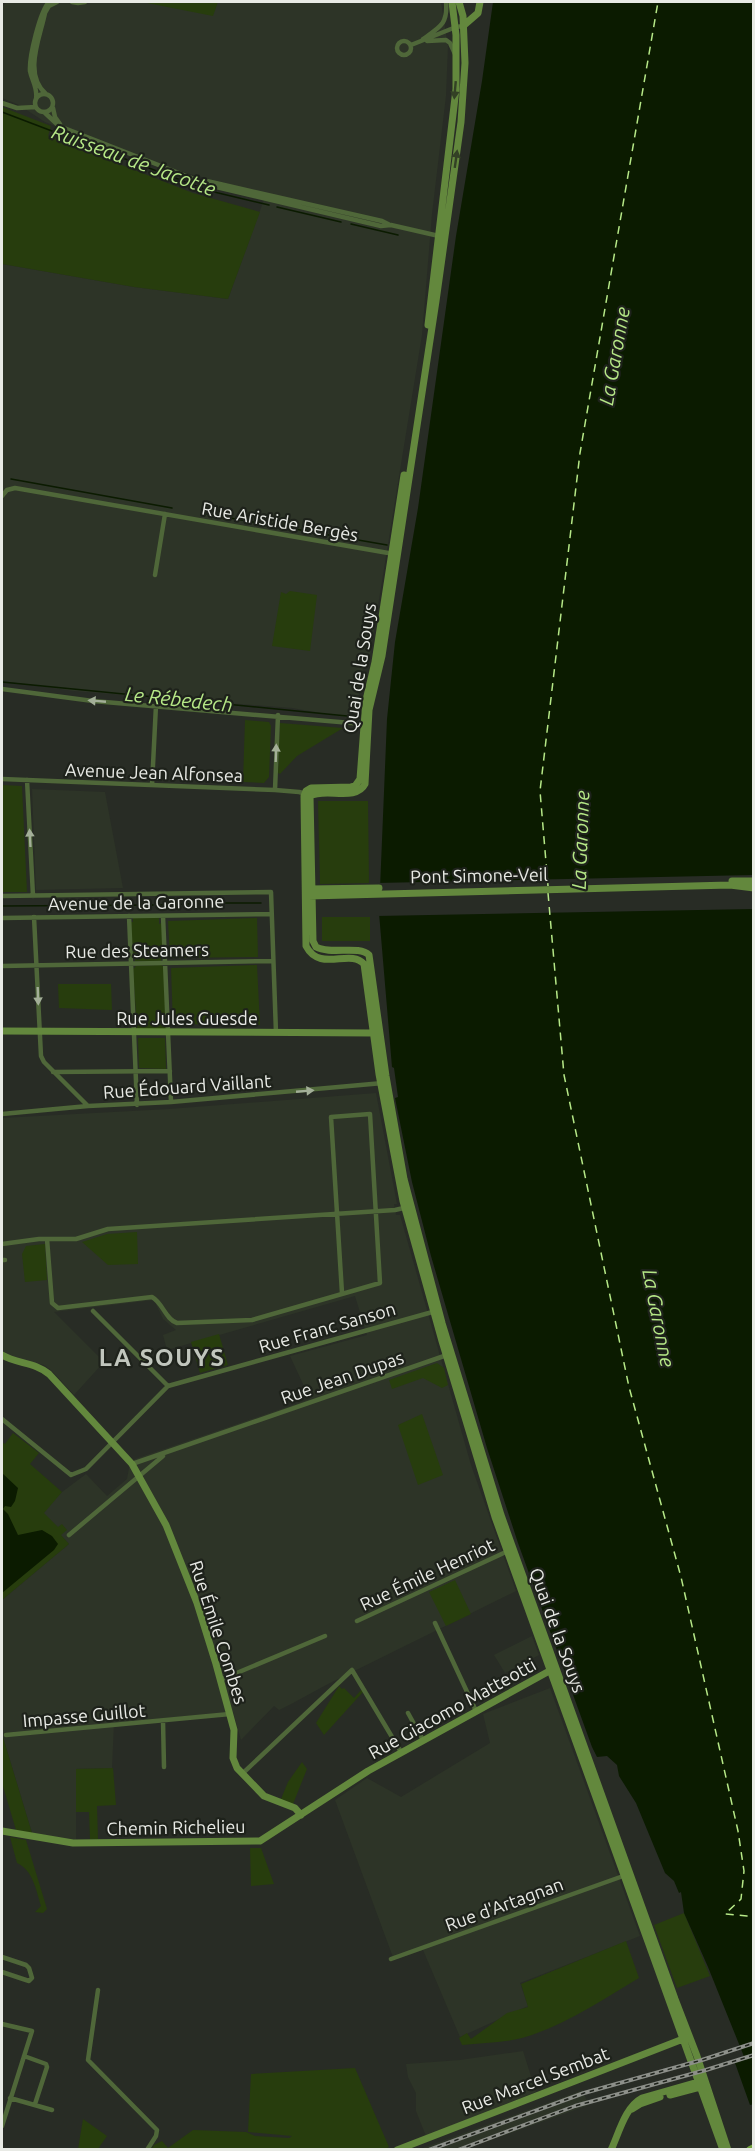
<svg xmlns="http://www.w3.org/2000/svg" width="755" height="2151" viewBox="0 0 755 2151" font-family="Ubuntu,sans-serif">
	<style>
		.built { fill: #2d3427 }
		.green { fill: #273d0d }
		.water { fill: #0b1b00 }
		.pier { fill: #282c25 }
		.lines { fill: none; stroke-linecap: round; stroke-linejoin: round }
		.stream { stroke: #0b1b00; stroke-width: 1.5 }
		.ferry { stroke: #b6e887; stroke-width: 1.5; stroke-dasharray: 8 6; stroke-linecap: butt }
		.street { stroke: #4f6739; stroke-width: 4.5 }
		.secondary { stroke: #63883d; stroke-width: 7 }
		.primary { stroke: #72a23e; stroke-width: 8 }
		.rail-casing { stroke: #8c8f89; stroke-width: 4 }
		.rail { stroke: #1e221b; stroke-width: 1.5; stroke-dasharray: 4.5; stroke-linecap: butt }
		.oneway { fill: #334125 }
		.oneway2 { fill: #a3af98 }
		.labels { text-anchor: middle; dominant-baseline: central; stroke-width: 4.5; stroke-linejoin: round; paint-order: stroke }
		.street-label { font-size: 18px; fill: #e8eae5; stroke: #1e221b }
		.water-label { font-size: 20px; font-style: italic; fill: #b6e887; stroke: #1e221b }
		.district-label { font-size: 24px; font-weight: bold; letter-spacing: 1.5px; fill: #c1c6bd; stroke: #1e221b }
	</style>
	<rect width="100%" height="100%" fill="#282c25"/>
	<path class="built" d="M7,2H441L448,46L446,96L432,214L422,335L370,655H365L355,719L292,708L74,691L2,681V264L134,287L228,299L266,194L190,174L120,152L45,122L19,105L2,98V7Z
		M32,789L105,792L123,888L36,890Z
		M376,1093L397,1204H394L396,1215H400L471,1465L516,1591L328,1684L293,1703L279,1710L274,1706L241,1740L233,1712L114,1723L112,1768L76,1769V1840L32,1833L2,1734V1600L69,1544L40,1513L62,1492L86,1474L107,1496L127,1479L129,1468L135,1459L310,1399L290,1356L367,1335L355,1296L167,1350L163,1335L176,1330L163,1319L154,1300L54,1312L104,1362L74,1395L52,1371L44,1365L14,1358L2,1352V1118L169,1109Z
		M532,1636L539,1655L505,1673L494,1655Z
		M550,1688L640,1936L520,1983L528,2006L460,2037L423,1950L394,1960L335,1800L367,1778L401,1797L490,1743L483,1714Z
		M523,2051L536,2092L426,2136L416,2111V2093L408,2077L406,2064L460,2060Z
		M583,2090L588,2105L586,2106L466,2149H420Z"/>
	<path class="green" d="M142,2H218L213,16Z
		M2,107L51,126L48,136L193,193L260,212L228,299L134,287L2,264Z
		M290,591L317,595L310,651L272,646L281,592L286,594Z
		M245,720L269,722L271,726L269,777L264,783L243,782Z
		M280,723L343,728L297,756L280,774L278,773Z
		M2,785L22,786L27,892H2Z
		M318,801H368L369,883L320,884Z
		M133,917L159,918V924L162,923L164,955H161V961H135V958H133L131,922H133Z
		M322,917H370V941H322Z
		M257,918L258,957L170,958L168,921Z
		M161,965L164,967L166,1029H137L133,969L136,966Z
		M257,965L260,1025L173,1024L171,968Z
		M58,984H111L112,1010L59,1008Z
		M138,1038H165L166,1069L139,1068Z
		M137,1232L138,1264L108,1265L82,1242L107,1234Z
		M45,1244L47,1280L25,1282L22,1254L26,1246Z
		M219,1334L228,1365L200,1373L191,1342Z
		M437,1363L444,1368L448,1385L442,1388L423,1378L392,1389L389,1380Z
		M422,1414L443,1475L418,1485L398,1425Z
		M13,1433L39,1453L30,1464L62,1492L44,1513L58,1527L62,1524L67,1530L61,1535L69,1544L2,1600V1442L5,1444Z
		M455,1580L471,1614L446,1626L429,1592Z
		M339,1686L342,1689L344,1688L354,1698L362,1689L363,1692L324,1735L316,1723Z
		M2,1734L32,1833L16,1830L2,1783Z
		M302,1762L307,1769L293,1804L281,1799L288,1782Z
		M113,1768L116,1805L97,1806L98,1839H90L89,1812H76V1769Z
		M10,1837L26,1840L47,1909L43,1913L35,1912L41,1906C36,1890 33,1870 17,1863Z
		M250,1848H261L274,1884L251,1886Z
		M684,1913L710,1976L677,1988L654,1925Z
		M626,1941L639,1978C602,2000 564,2026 522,2038C503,2043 481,2043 462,2045L459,2038L467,2033L471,2039L507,2013L528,2007L521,1984Z
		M355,2068L389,2147L383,2150H329L324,2148L326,2149H151L154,2145L162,2141L168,2148L193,2130L246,2132L255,2136L289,2138L292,2136L248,2132L251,2074Z
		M83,2119L107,2136L98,2149H78Z"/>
	<path class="water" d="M493,2H753L754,2104L750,2105L735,2063L745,2059L708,1967L684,1913L681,1892L679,1893L674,1881L665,1873L636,1803L619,1776L617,1765L607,1756L597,1757L592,1747L518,1543L487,1448L431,1256L412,1182L395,1098L398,1097L394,1068L392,1067L379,913L387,719L395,642L418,508L456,236L482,81Z
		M2,1473L18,1488L15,1501L11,1507L5,1506L3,1509L8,1514L18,1535L42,1530L52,1536L58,1544L54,1550L2,1593Z"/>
	<path class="pier" d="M753,875V909L376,916V883Z"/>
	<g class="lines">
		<path class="stream" d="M2,112L183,181L210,191L269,205
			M277,207L341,222
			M351,224L398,235
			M11,479L172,508
			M207,514L387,545
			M2,682L357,717
			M161,905L217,903H261
			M2,906L153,905"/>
		<path class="ferry" d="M548,886L540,791L580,453L658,2
			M548,893L564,1075L629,1387L681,1577L738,1831L744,1871L741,1899L725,1914L747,1916L754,1921"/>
		<path class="street" d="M72,2L78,3L85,2
			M423,39C440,27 448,24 446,2
			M397 48a7 7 0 1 1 14 0a7 7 0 1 1-14 0Z
			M427,41L446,40L450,43L455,54
			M411,45L456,27L463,26
			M35 103a9 9 0 1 1 18 0a9 9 0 1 1-18 0Z
			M46,94C23,74 40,38 45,13L49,6L57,2
			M36,99C38,88 32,81 30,71C29,57 40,11 49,2
			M2,103L17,108L36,107
			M53,108L55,117L60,124
			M44,112L59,126L212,186L381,226L391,225L439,236
			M207,181L382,221L388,224
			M2,496L7,490L15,488L394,554
			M155,575L165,514
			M2,689L93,701L363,724
			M2,779L275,790L299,792L307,794
			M27,780L33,896
			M152,785L156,705
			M275,790L278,715
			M2,896L271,892L276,1033
			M129,916L137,1105
			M163,916L171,1102
			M34,917L41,1056L44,1062L88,1106L171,1102L383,1083
			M2,918L271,914
			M2,966L273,961
			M53,1072L170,1071
			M2,1114L88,1106
			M47,1239L52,1303L58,1308L152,1297C163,1303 165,1319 177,1323L252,1320L380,1283L370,1114L331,1117L342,1293
			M2,1244L39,1239H76L108,1229L395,1210L408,1207
			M2,1260H5
			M93,1311L168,1386
			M2,1419L71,1475L86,1469L168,1386L436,1311
			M132,1464L447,1355
			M69,1535L163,1456
			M357,1621L508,1551
			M435,1623L476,1711
			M220,1680L325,1636
			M408,1713L423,1740
			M163,1721L164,1767
			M6,1735L230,1714
			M242,1774L352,1670L401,1752
			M2,1957L26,1965L29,1968L32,1978L29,1981L2,1972
			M391,1959L626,1875
			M98,1990L88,2060L157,2130L156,2136L147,2150
			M2,2024L32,2031L2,2126
			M24,2056L46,2064L47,2067L35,2104
			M10,2098L52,2110"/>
		<path class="secondary" d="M459,2L463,16L465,63L461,122L436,301L382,656L369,710L365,784C356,802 325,787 310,796L313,941L316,947C331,955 359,945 369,955L386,1076L404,1179L442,1323L501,1515L675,1999L697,2056L728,2150
			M463,26L478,13L480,2
			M428,325L456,89V35L452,2
			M404,475L375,662L366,700L360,779L355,786L351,787L311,788L306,791L304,796L306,946C320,973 350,948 364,964L379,1074L403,1201L442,1341L495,1517L723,2150
			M732,881H754
			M309,889L379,888
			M309,896L730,885L754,888
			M2,1031L373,1033
			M2,1355C17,1364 35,1362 49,1374L132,1464L166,1525L197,1603L216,1664L234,1730L233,1758L237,1768L264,1796L295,1808L301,1815
			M2,1831L73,1843L260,1841L368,1771L553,1669
			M670,2095L700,2087
			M632,2109L640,2104L660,2097
			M397,2150L683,2039
			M611,2150C619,2133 625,2107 642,2098L698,2082"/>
		<path class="primary" d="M750,2150L754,2148"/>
		<g class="rail-casing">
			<path id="rail" d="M429,2150L584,2093L702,2060L754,2043
				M458,2150L575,2106L706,2070L754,2055"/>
		</g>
		<use href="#rail" class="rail"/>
	</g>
	<defs><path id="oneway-solid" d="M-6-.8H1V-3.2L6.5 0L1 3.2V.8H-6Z" transform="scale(1.5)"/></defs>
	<g class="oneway">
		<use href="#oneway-solid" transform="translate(455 90) rotate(95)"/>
		<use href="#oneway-solid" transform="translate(456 159) rotate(-82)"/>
	</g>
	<g class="oneway2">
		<use href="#oneway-solid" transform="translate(97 701) rotate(-175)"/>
		<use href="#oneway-solid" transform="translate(276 753) rotate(-88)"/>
		<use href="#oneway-solid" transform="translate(30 838) rotate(-93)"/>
		<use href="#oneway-solid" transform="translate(38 996) rotate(88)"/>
		<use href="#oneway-solid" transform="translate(305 1091) rotate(-5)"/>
	</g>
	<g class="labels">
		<g class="street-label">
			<text transform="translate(280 521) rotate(10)">Rue Aristide Bergès</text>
			<text transform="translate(359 668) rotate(-81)">Quai de la Souys</text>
			<text transform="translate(154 772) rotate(2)">Avenue Jean Alfonsea</text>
			<text transform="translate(479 875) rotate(-1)">Pont Simone-Veil</text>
			<text transform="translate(136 902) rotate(-1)">Avenue de la Garonne</text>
			<text transform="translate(137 950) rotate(-1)">Rue des Steamers</text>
			<text x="187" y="1018">Rue Jules Guesde</text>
			<text transform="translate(187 1086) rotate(-4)">Rue Édouard Vaillant</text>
			<text transform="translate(327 1327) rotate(-16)">Rue Franc Sanson</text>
			<text transform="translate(342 1377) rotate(-19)">Rue Jean Dupas</text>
			<text transform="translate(427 1574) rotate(-25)">Rue Émile Henriot</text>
			<text transform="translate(558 1630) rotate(70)">Quai de la Souys</text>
			<text transform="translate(219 1632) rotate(72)">Rue Émile Combes</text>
			<text transform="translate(452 1708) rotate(-29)">Rue Giacomo Matteotti</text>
			<text transform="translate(84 1715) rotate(-5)">Impasse Guillot</text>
			<text transform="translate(176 1827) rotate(-1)">Chemin Richelieu</text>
			<text transform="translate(504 1904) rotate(-20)">Rue d'Artagnan</text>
			<text transform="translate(535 2080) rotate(-21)">Rue Marcel Sembat</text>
		</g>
		<g class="water-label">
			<text transform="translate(134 160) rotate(20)">Ruisseau de Jacotte</text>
			<text transform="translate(614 356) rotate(-80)">La Garonne</text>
			<text transform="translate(179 699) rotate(6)">Le Rébedech</text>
			<text transform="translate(580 840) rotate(-88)">La Garonne</text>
			<text transform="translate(659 1318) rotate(79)">La Garonne</text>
		</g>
		<g class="district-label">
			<text x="162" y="1357">LA SOUYS</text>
		</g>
	</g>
	<rect width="755" height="2151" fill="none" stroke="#e8eae5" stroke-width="6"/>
</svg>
